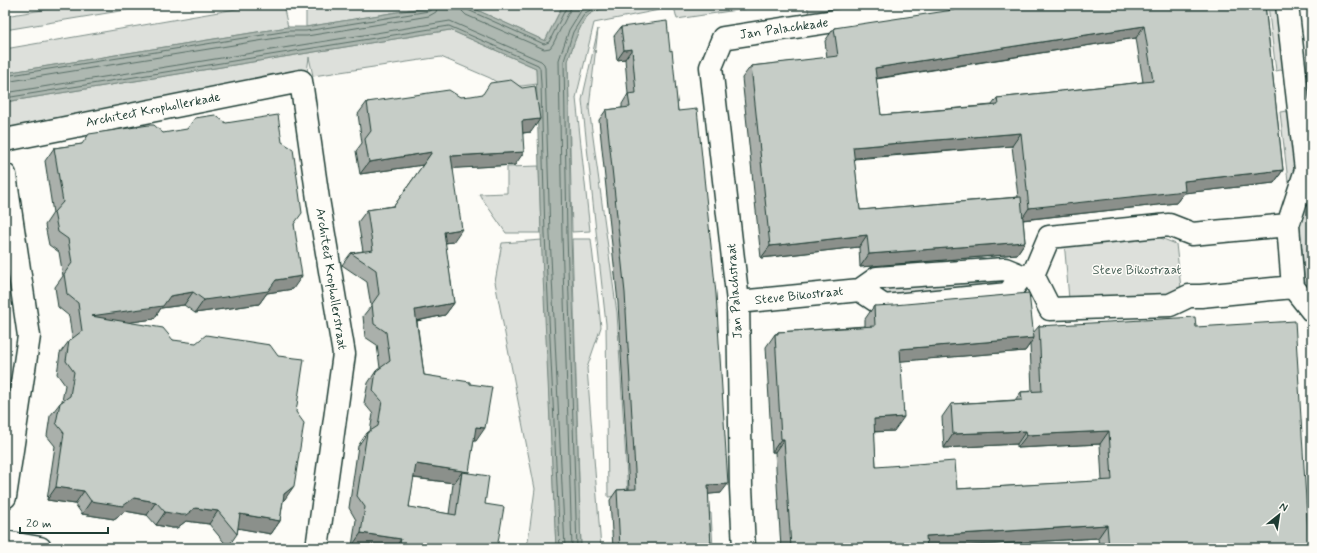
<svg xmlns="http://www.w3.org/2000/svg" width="1317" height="553" viewBox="0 0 1317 553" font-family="Mynerve,sans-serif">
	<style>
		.green { fill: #dde0db; stroke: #7e8e88 }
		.water { fill: #aeb8b1; stroke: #75877f }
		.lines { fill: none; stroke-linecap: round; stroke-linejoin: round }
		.shore { stroke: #586e66; stroke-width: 1 }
		.street-casing { stroke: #1f3d34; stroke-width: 25 }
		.street { stroke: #fdfcf7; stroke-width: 22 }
		.wall { fill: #aab0ab; stroke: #1f3d34; fill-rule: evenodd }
		.shaded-wall { fill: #8b908b; stroke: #1f3d34 }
		.building { fill: #c6cdc7; stroke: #1f3d34; fill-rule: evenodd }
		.labels { text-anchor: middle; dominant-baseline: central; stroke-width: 3; stroke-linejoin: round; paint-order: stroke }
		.street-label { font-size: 13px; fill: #1f3d34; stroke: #fdfcf7 }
		.park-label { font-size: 13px; fill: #455e55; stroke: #fdfcf7 }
	</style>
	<rect width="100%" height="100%" fill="#fdfcf7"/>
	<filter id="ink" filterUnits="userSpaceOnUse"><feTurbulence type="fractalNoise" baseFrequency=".025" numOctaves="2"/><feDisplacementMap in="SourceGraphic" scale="8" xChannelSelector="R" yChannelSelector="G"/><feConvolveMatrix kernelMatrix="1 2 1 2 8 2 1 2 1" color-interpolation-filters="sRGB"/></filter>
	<g filter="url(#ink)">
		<path class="green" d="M74,5H156L5,30V16Z
			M259,5H283L288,27L5,73V49Z
			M306,5H440L306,27Z
			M466,5H563L545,41Z
			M617,5H770L677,19L674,7L594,23L576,98L590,231L572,232L568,61C572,49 580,21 590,14C598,9 608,7 617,5Z
			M807,5H893L810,18Z
			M1268,5H1283L1290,68L1276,71Z
			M598,29L589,108L617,313L628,495L608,497L606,324L582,100Z
			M450,30L536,68L537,84L506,88L490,78L441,57L313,76L309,57L306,81L5,134V102Z
			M1294,110L1300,179L1288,181L1280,112Z
			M539,166L541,233H506L479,194L507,193V167Z
			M1312,200V301L1306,295L1299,218Z
			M1143,231L1176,244L1181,288L1151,307L1070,311L1065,252L1063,239Z
			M572,239H591L601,327L587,368L601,548H581Z
			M542,240L556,548H527L535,489L495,282L502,243Z
			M995,275L997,288L884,297L883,284Z
			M703,512L711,513L713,548H705Z"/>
		<path class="water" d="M440,5H466L545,41L563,5H617C608,7 598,9 590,14C580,21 572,49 568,61L571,235L581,548H556L541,234L536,68L450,30L5,102V73L288,27H306Z"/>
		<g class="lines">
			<path class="shore" d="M461,5L462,11L466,15L544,49L550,48L553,44L570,10L571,5
				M466,5V8L468,10L544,44L549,42L566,8V5
				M5,76L288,31H306L429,11L432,9L433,5
				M5,82L289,36H307L429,16L436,12L438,5
				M5,93L450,21L541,61L544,64L545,68L550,235L565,548
				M5,98L449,26L538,65L540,68L541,84L545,234L560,548
				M572,548L562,236L559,60L569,30L582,9L588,5
				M577,548L567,235L564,61L573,32L585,13L600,5"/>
			<g class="street-casing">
				<path id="street" d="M1287,5L1306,170L1288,225L1293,287L1312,311
					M5,140L301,81L318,199L344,354L317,548
					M5,175L29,336L5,497
					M1033,275L1050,309L1170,305L1189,296H1201L1293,287
					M1033,275L1049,237L1169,225L1192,234L1288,225
					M860,290L884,306L1008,294L1022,276
					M738,302L860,290L877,278L1005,269L1022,276L1033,275
					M5,542L40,548
					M744,548L741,487L738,302L711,67L723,38L939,5"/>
			</g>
			<use href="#street" class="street"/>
		</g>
		<path class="wall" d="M1265,5L1283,170L1274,183L1184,193L1176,203L1023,220L1025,242L1017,254L860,267L859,247L761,258L742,78L751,66L827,58L825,41L834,28ZM1136,38L1143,82L997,98L992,105L881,115L876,79ZM1012,146L1018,197L860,210L854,159Z
			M621,27L670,51L678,111L721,493L708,494L711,548H613L610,500L617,490L629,489L618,303L599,120L606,110L622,108V104L628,94L625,59L617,60L614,36Z
			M460,97L531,132L523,133L515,165L453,168V242L445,243L454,303L445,315L417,321L424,375L470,384L476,441L474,440L468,473L485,504L497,548H366L352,546L356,520L349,508L358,446L367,433L370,431L373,414L364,403L368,383L376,371L380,368L377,345L365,337L363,316L371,306L367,282L342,265L351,253L363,251L358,222L367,210L394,206L423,165L360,174L356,151L362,143L358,114L367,102ZM413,478L454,483L453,484L449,514L409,507Z
			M163,133L294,224L293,289L267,293L259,304L195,313L184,305L161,308L154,319L129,322L173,340L296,412L285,499L283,501L280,521L271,534L238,528L237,534L228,547L209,524L186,521L177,528H172L156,525L147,515L125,511L114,519L82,514L75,504L47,500L55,446L47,436L50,416L60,403L62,401L65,385L57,374L60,353L69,341L72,338L69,316L58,307L55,287L63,276L59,252L49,245L45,225L53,213L45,161L54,148Z
			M874,306L1033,333L1039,326L1196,327L1309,548H1099L1098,538L928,548H781L775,452H772L766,347L775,334H776L778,332L865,326V319ZM1030,344L1032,391L1021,392L1015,400L951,404L942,417L944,448L1017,444V448L1100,444L1102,481L957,489L876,467L874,432L894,431L900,361L1025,351Z"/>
		<path class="shaded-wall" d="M1144,26L1136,38L866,80L875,68Z
			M632,49L625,59L617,60L624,50Z
			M540,119L531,132L513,134L522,121Z
			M1021,133L1012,146L844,159L853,147Z
			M432,152L423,165L360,174L369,162Z
			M524,152L515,165L442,169L451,156Z
			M1283,170L1274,183L1184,193L1176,203L1021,220L1029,208L1184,181Z
			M462,229L453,242L435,244L444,232Z
			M867,235L859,247L761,258L770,246Z
			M1025,242L1017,254L860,267L869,254Z
			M302,276L293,289L267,293L259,304L195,313L204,300L276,280Z
			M193,292L184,305L161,308L154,319L82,329L91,316L170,296Z
			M454,303L445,315L406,323L415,310Z
			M1034,338L1025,351L891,362L900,349Z
			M904,417L894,431L864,432L874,419Z
			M476,427L485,428L476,441L467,440Z
			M1026,431L1017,444L944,448L953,434Z
			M1109,431L1100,444L1017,448L1027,435Z
			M781,439H784L775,452H772Z
			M416,464L469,472L460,484L462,472L454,483L407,477Z
			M728,484L721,493L701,495L708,485Z
			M294,486L285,499L275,507L284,494Z
			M56,487L84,491L75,504L47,500Z
			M134,498L156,502L147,515L125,511L114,519L82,514L91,501Z
			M195,508L218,511L209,524L186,521L177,528H172L156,525L165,512Z
			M240,514L280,521L271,534L231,527Z
			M1107,525L1098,538L928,548H917L926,536Z
			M361,533L401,539L395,548H366L352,546Z
			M422,543L445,547L444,548H414Z"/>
		<path class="building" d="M986,5H1265L1283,170L1184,181L1185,191L1029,208L1021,133L853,147L860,210L1021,197L1025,242L869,254L867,235L770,246L751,66L838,56L834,28ZM1144,26L1153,81L997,98L998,105L881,115L875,68Z
			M667,21L670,51L672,50L678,111L697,109L716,294L728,484L708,485L711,548H620L617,490L636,489L625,293L606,110L630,107L628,94L636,93L632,49L624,50L621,27Z
			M511,80L522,88L535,86L540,119L522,121L524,152L451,156L462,229L444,232L454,303L415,310L424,375L470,382V384L492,387L485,428L476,427L469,472L416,464L409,507L456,515L462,472L489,476L485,504L504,507L497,548H446L445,547L422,543L414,548H399L401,539L361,533L365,507L357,496L367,433L378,426L382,401L373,391L376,371L390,361L386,332L374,324L372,304L379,294L376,270L351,253L373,250L367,210L394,206L432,152L369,162L365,139L371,131L367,102L449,90L460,97L471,96L483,94L490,83Z
			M215,115L226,123L278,115L282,142L293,149L302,213L294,224L302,276L276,280L268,291L204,300L193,292L170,296L163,306L91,316L163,328L173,340L196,343L206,335L270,345L278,356L304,359L296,412L304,423L294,486L284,494L280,521L240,514L237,534L218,511L195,508L186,515H181L165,512L156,502L134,498L123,506L91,501L84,491L56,487L64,433L56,423L60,403L70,396L74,372L66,361L69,341L82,331L78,303L67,294L64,274L72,263L68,239L58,232L54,212L63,202L54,148L82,144L89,134L149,125H154L163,133L187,129L195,118Z
			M1029,293L1034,338L900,349L904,417L874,419L876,467L955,461L957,489L1112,480L1109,431L1027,435L1026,431L953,434L951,404L1022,400L1021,392L1042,391L1039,326L1195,317L1196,327L1295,321L1309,548H1109L1107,525L926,536L927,548H791L784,439H781L775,334H778V332L875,326L874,306L894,305Z"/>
	</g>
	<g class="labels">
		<g class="street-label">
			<text transform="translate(784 29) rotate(-8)">Jan Palachkade</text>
			<text transform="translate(153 110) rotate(-11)">Architect Krophollerkade</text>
			<text transform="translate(331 279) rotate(81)">Architect Krophollerstraat</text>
			<text transform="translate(735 291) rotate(-94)">Jan Palachstraat</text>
			<text transform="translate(799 296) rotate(-6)">Steve Bikostraat</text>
		</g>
		<g class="park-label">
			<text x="1137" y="270">Steve Bikostraat</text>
		</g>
	</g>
	<rect width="1317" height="553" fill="none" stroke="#fdfcf7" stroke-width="20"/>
	<rect x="10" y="10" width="1297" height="533" fill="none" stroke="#1f3d34" stroke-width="1.5" filter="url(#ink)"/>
	<g transform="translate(1279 515) rotate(30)" stroke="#fdfcf7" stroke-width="3" paint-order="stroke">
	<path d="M0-3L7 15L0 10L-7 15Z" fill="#1f3d34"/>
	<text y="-6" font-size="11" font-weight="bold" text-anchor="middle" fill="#1f3d34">N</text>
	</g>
	<path d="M20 527v6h88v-6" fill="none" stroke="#1f3d34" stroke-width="2"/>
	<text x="26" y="527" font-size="12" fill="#1f3d34" stroke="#fdfcf7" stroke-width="3" paint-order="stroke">20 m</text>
</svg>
